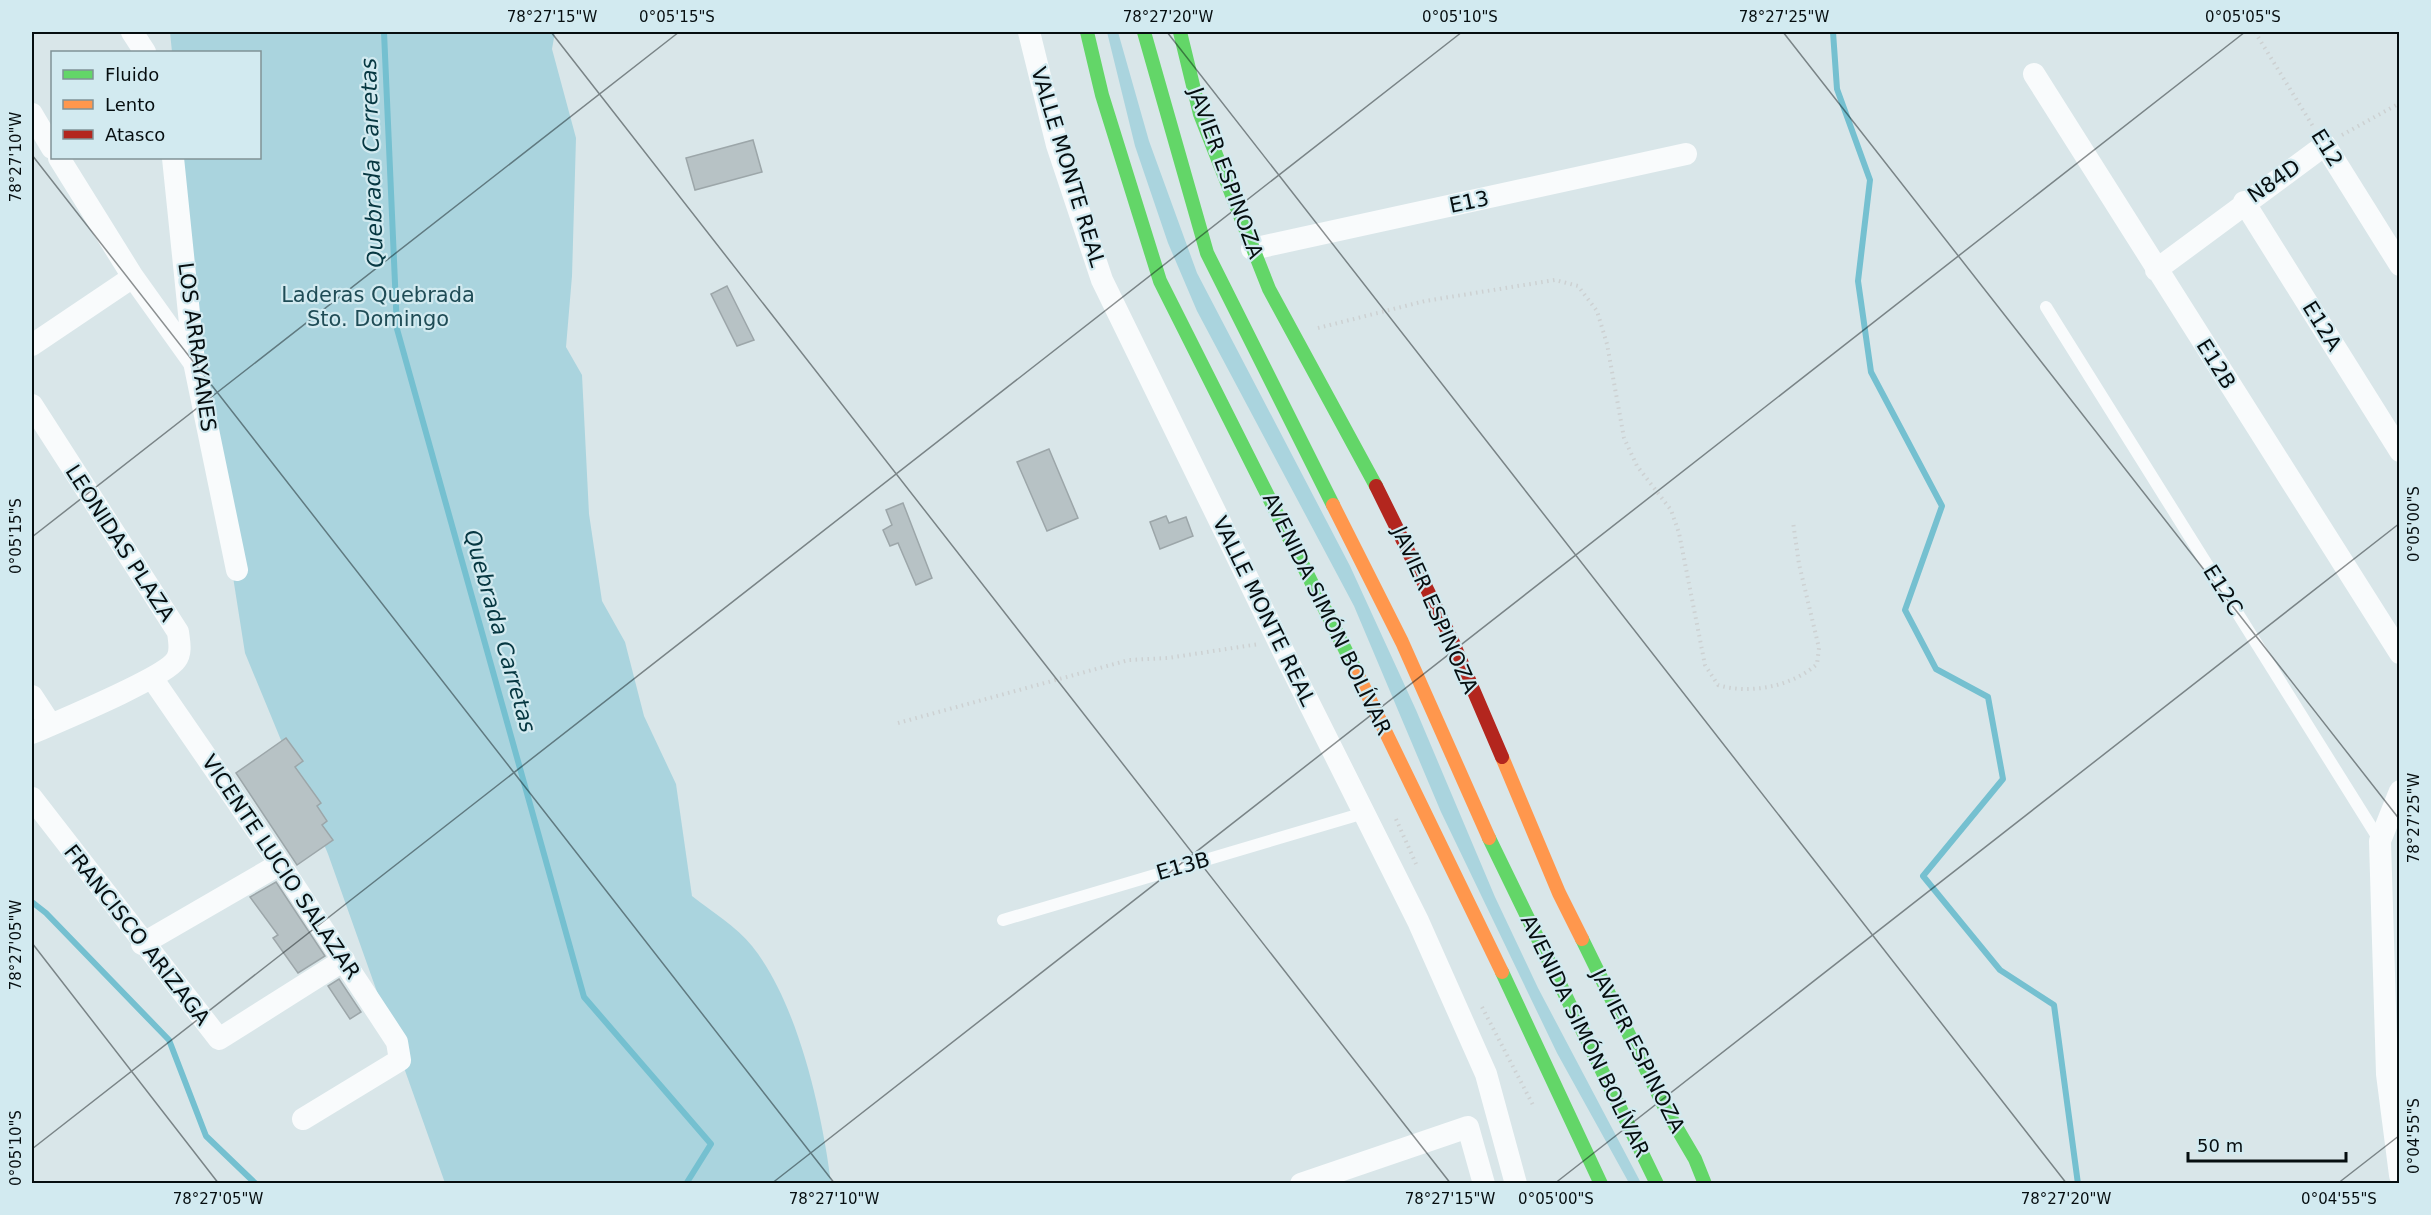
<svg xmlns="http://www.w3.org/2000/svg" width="2431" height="1215" viewBox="0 0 2431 1215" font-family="'DejaVu Sans',sans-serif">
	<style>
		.green { fill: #aad4de }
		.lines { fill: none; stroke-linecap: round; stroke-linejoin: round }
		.stream { stroke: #75c0d0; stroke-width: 6 }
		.building { fill: #b7c2c5; stroke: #9ca6a9; stroke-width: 1.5 }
		.path { stroke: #cdd1d2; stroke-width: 4; stroke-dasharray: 1.5 4.5; stroke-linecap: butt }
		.lane { stroke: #f9fbfc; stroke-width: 12 }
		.street { stroke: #f9fbfc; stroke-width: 22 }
		.fast { stroke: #63d668; stroke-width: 14 }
		.slow { stroke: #ff974d; stroke-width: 14 }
		.jam { stroke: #b3261e; stroke-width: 14 }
		.ticks { fill: none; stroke: #060e10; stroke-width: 1.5; stroke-opacity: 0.45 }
		.labels { text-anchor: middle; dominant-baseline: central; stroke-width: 4.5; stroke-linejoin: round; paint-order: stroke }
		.street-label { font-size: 21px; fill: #060e10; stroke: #d2eaf0 }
		.park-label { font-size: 21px; fill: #1f4c56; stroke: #d2eaf0 }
		.water-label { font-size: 22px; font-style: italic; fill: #063741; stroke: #d2eaf0 }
		.neatline { fill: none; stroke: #060e10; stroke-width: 2 }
		.ticks-label { font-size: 15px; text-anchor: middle; fill: #060e10 }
	</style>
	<rect width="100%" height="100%" fill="#d9e6e9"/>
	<path class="green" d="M170,32H555L552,49L576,138L572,276L566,347L582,375L589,514L602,601L625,642L644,716L676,784L692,896C711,911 737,927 752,946C798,1003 822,1112 831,1183H445L328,854L245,653L210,431L178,158H260V52H172Z
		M1107,32H1118L1149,141L1197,273L1350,566L1416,710L1495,897L1538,988L1641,1183H1629L1557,1053L1441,812L1354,606L1197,311L1168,243L1135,146Z"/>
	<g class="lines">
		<path class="stream" d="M384,32L397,329L584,997L711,1144L686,1184
			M1833,32L1837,89L1870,180L1858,281L1871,372L1942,506L1905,610L1936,669L1988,697L2003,779L1923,876L2000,970L2054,1005L2078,1184
			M32,902L46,913L169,1040L206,1136L256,1184"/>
	</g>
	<path class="building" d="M753,140L762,172L695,190L686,158Z
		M727,286L754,340L737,346L711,294Z
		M1049,449L1078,518L1047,531L1017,462Z
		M903,503L932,578L916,585L898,543L890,546L883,530L892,525L886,510Z
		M1166,516L1169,523L1186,517L1193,536L1160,549L1150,522Z
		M286,738L303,761L295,767L321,803L317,806L327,821L322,825L333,840L297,865L236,773Z
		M276,882L325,956L298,973L273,938L278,935L250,897Z
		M339,979L361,1012L350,1019L328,986Z"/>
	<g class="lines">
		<path class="path" d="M2255,32L2314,128
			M2342,135L2400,103
			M1318,328L1425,301L1555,280L1578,286L1597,311L1607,344L1624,438L1637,466L1671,510L1679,533L1705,665L1718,685C1750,695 1793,686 1817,664L1819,648L1799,564L1793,522
			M898,723L1129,660L1168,658L1259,644
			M1396,819L1416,864
			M1482,1007L1534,1107"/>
		<path class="lane" d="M2046,307L2380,841
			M1003,920L1364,813"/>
		<path class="street" d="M132,32L145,52
			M1029,32L1057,145L1102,280L1289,663L1418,921L1486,1074L1516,1184
			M2034,74L2400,653
			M32,114L52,148
			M59,158L133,277L193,361
			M173,158L194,362L237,570
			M2244,202L2400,451
			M1252,249L1686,154
			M2156,270L2325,145L2400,265
			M32,345L133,277
			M32,405L178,632C179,641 182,652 176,660C164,678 57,722 32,733
			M152,678L280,864L397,1042L400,1060L303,1119
			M32,696L51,725
			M2400,791L2380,841L2387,1074L2400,1175
			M32,798L219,1039L344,960
			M142,944L280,864
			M1301,1184L1468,1127L1484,1184"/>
		<path class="fast" d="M1087,32L1102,95L1160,281L1355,669
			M1144,32L1207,253L1333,505
			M1180,32L1200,114L1269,289L1376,486
			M1489,838L1657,1184
			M1582,939L1665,1108L1695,1159L1705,1184
			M1502,972L1601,1184"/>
		<path class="slow" d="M1333,505L1402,642L1489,838
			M1355,669L1502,972
			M1502,757L1559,893L1582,939"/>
		<path class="jam" d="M1376,486L1451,638L1502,757"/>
	</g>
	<path class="ticks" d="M551,32L1451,1184M1167,32L2067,1184M1783,32L2400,820M2399,32H2400M32,155L835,1184M32,537L679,32M32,943L219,1184M32,1149L1462,32M771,1184L2245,32M1554,1184L2400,523M2337,1184L2400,1135"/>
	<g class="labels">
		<g class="street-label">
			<text transform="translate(2327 148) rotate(58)">E12</text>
			<text transform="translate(1068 167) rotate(73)">VALLE MONTE REAL</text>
			<text transform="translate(1226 173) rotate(70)">JAVIER ESPINOZA</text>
			<text transform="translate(2274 181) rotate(-35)">N84D</text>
			<text transform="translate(1469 202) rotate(-12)">E13</text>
			<text transform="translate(2322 326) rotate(58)">E12A</text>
			<text transform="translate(197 347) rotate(82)">LOS ARRAYANES</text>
			<text transform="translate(2216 364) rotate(58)">E12B</text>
			<text transform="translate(120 543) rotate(57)">LEONIDAS PLAZA</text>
			<text transform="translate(2223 590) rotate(58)">E12C</text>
			<text transform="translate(1435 610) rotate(66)">JAVIER ESPINOZA</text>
			<text transform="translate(1264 611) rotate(64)">VALLE MONTE REAL</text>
			<text transform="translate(1327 614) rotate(64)">AVENIDA SIMÓN BOLÍVAR</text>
			<text transform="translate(1183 866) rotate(-16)">E13B</text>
			<text transform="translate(281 867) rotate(56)">VICENTE LUCIO SALAZAR</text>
			<text transform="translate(137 935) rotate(52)">FRANCISCO ARIZAGA</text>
			<text transform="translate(1585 1036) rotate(64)">AVENIDA SIMÓN BOLÍVAR</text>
			<text transform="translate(1638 1051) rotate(63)">JAVIER ESPINOZA</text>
		</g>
		<g class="park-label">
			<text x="378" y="295">Laderas Quebrada<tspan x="378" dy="24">Sto. Domingo</tspan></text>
		</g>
		<g class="water-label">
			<text transform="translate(372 163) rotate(-92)">Quebrada Carretas</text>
			<text transform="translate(500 631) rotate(74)">Quebrada Carretas</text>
		</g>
	</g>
	<rect width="2431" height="1215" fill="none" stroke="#d2eaf0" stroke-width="66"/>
	<rect x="51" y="51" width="210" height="108" fill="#d2eaf0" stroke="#809296" stroke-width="1.5"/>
	<rect x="63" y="70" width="30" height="9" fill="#63d668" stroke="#809296" stroke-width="1.5"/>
	<text x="105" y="81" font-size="18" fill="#060e10">Fluido</text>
	<rect x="63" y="100" width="30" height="9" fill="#ff974d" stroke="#809296" stroke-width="1.5"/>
	<text x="105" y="111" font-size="18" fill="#060e10">Lento</text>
	<rect x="63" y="130" width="30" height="9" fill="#b3261e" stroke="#809296" stroke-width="1.5"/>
	<text x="105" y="141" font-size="18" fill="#060e10">Atasco</text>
	<path d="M2188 1152v9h158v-9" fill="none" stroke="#060e10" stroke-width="3"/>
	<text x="2197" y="1152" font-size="18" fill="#060e10" stroke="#d2eaf0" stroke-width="4.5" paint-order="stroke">50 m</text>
	<rect x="33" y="33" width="2365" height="1149" class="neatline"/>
	<g class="ticks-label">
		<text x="552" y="22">78°27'15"W</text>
		<text x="677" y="22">0°05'15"S</text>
		<text x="1168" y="22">78°27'20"W</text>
		<text x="1460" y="22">0°05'10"S</text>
		<text x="1784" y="22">78°27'25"W</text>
		<text x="2243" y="22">0°05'05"S</text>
		<text transform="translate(16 157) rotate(-90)" y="5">78°27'10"W</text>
		<text transform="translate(2414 524) rotate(-90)" y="5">0°05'00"S</text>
		<text transform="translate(16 536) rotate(-90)" y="5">0°05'15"S</text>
		<text transform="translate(2414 818) rotate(-90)" y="5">78°27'25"W</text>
		<text transform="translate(16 945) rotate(-90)" y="5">78°27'05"W</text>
		<text transform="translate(2414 1136) rotate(-90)" y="5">0°04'55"S</text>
		<text transform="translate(16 1148) rotate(-90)" y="5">0°05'10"S</text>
		<text x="218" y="1204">78°27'05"W</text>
		<text x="834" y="1204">78°27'10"W</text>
		<text x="1450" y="1204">78°27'15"W</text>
		<text x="1556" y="1204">0°05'00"S</text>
		<text x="2066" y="1204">78°27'20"W</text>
		<text x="2339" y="1204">0°04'55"S</text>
	</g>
</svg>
